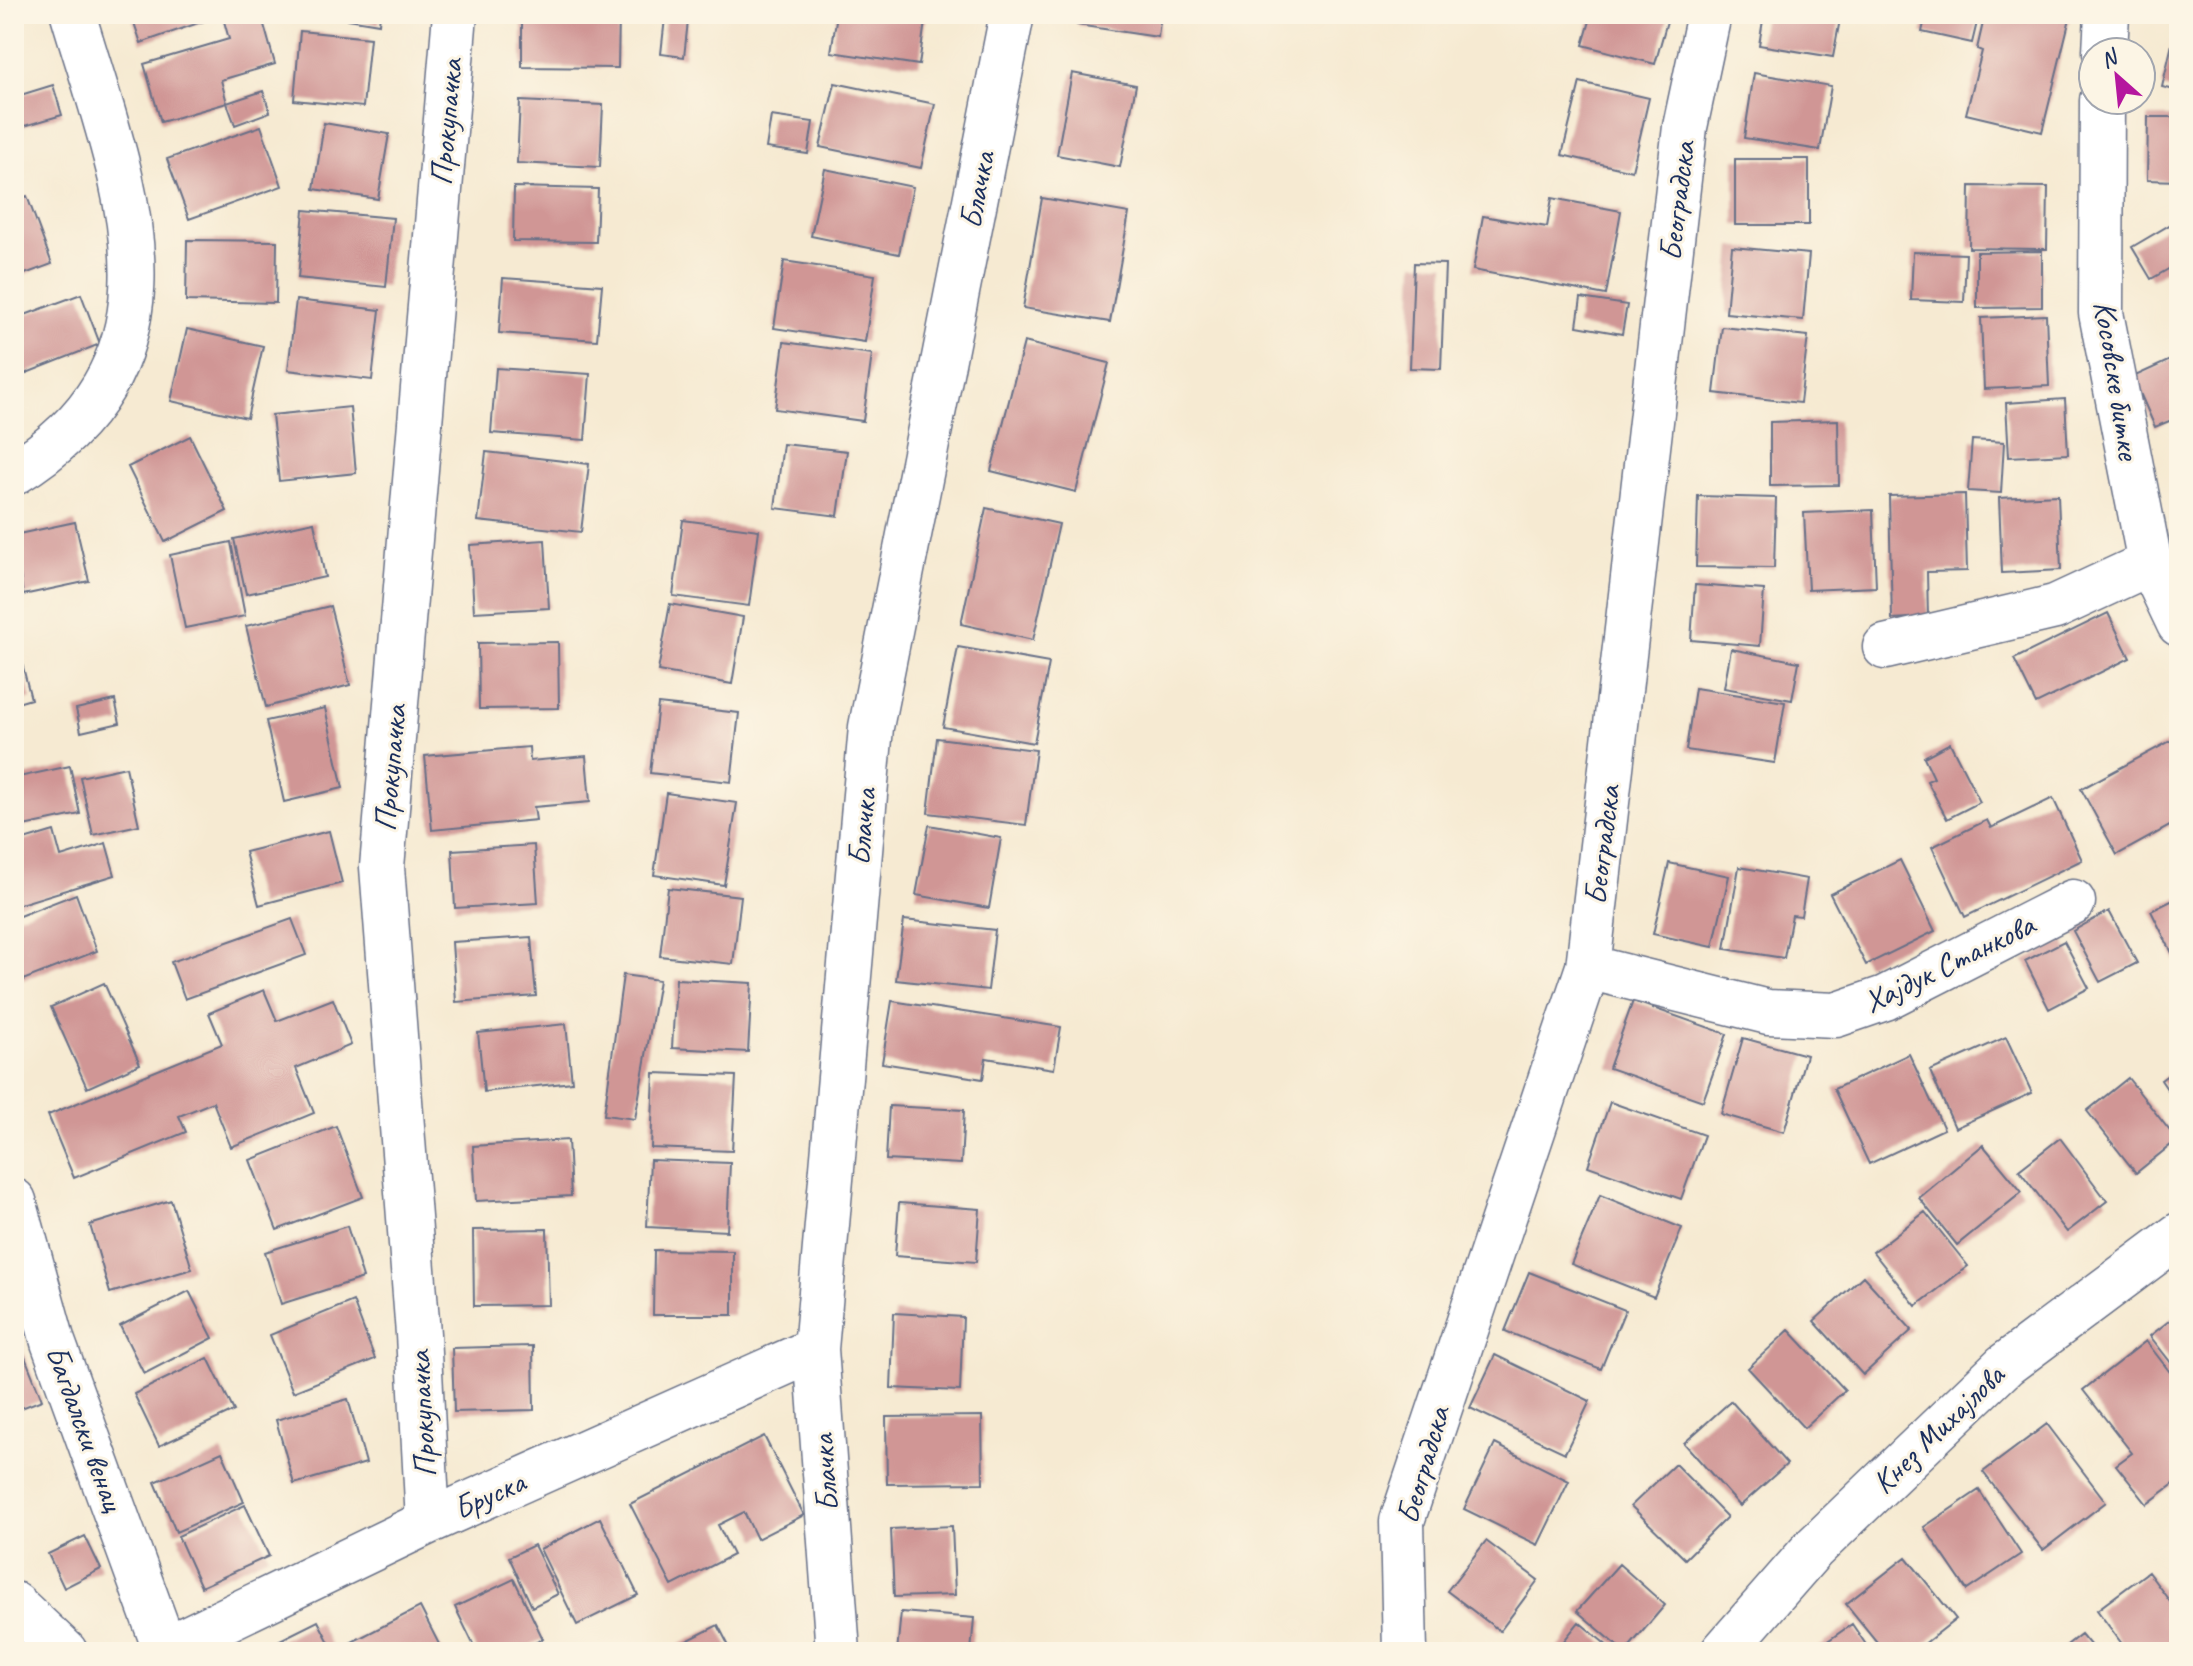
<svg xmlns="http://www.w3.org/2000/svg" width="2193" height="1666" viewBox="0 0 2193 1666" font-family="Caveat,sans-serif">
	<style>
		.building { fill: #d09695 }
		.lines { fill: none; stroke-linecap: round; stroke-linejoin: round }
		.minor-casing { stroke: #687087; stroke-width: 47 }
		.minor { stroke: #fff; stroke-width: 44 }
		.labels { text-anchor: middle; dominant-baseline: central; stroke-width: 6; stroke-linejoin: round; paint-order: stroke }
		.street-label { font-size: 32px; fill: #1b2f5e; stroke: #fcf5e5 }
	</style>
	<rect width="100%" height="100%" fill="#fcf5e5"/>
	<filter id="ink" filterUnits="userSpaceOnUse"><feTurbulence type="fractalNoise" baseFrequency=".0125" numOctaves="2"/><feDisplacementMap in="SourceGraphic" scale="16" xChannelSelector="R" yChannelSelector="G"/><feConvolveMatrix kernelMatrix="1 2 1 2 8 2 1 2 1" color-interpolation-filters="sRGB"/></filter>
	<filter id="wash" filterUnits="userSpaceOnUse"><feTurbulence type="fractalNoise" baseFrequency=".006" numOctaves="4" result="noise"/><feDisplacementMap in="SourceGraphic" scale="32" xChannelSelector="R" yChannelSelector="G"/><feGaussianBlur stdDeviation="1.8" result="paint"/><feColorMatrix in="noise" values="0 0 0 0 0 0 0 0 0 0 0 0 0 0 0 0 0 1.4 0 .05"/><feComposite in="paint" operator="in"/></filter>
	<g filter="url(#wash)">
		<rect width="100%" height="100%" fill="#f6ead2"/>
		<g id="blocks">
			<path class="building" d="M131,14H215L216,17L141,43Z
				M222,14H261L275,64L221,80L227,103L263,91L270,112L235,125L227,103L161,122L144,64L229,39Z
				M318,14H380L379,24Z
				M522,14H619L618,68L522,67Z
				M837,14H926L919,65L831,52Z
				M1079,14H1161L1158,37L1077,25Z
				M1592,14H1669L1655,64L1583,45Z
				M1764,14H1841L1833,57L1759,45Z
				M1926,14H1979L1972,43L1922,32Z
				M1985,14H2071L2042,132L1966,114L1982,51L1977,49Z
				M665,18L688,21L684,57L661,54Z
				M2176,27H2179V91L2162,87Z
				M300,31L370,38L363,107L294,100Z
				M1072,73L1136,85L1120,167L1057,155Z
				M1754,73L1831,86L1820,150L1744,138Z
				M1580,82L1649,98L1632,171L1562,155Z
				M835,83L935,104L921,168L820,147Z
				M53,85L62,115L14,129V97Z
				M520,101L603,105L600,167L517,163Z
				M771,116L813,122L808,154L766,148Z
				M2148,117H2179V181L2147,180Z
				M324,123L389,134L378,199L314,189Z
				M261,126L282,186L189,219L167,159Z
				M1735,159H1809V225H1735Z
				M825,169L913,187L899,254L811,236Z
				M1970,186L2048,187L2047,249L1969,248Z
				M514,187L598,189L596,242L513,241Z
				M27,196L52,264L14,278V201Z
				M1042,198L1129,213L1110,322L1023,308Z
				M1552,198L1621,211L1606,295L1473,270L1483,216L1547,227Z
				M304,210L393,218L386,287L298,278Z
				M2173,223L2179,234V263L2151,279L2132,247Z
				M187,240L277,241L276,303L186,301Z
				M1732,247L1809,254L1803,320L1726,313Z
				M2042,251V307L1977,308V252Z
				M1913,252L1966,254L1964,302L1911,300Z
				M784,261L875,275L865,342L774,328Z
				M1414,263L1445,264L1441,369L1410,368Z
				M503,278L602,285L597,340L499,333Z
				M81,294L100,344L14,378V319Z
				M1581,298L1627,305L1622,334L1577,326Z
				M296,300L380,310L372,380L288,370Z
				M2046,315L2049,386L1984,389L1981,318Z
				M1722,327L1808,336L1800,403L1714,393Z
				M187,329L263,346L247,418L171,401Z
				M784,342L872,354L863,421L775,409Z
				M1024,342L1109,363L1076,492L991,471Z
				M2179,356V417L2155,427L2133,377Z
				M496,368L590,374L585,440L491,433Z
				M2065,399L2068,454L2009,457L2006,403Z
				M350,407L356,473L279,481L272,415Z
				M1838,420L1839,485L1770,486V422Z
				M190,436L227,511L165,542L128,467Z
				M1972,440L2004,442L2001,493L1968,491Z
				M783,444L847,451L838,516L775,508Z
				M486,452L589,464L581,532L478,521Z
				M1965,494L1967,571L1927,572L1928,617L1892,619L1889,496Z
				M2058,495L2061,570L2002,573L1999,498Z
				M1698,496L1776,498L1774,568L1696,567Z
				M986,508L1059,524L1033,640L961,624Z
				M1873,510L1876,587L1808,590L1804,513Z
				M683,520L759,530L749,606L673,596Z
				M75,522L89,581L23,595L14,535Z
				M314,522L325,577L246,594L234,539Z
				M545,540L549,608L474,612L470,545Z
				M231,542L245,616L185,628L170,555Z
				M1695,585L1764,590L1760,646L1691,640Z
				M670,604L743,617L732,684L658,671Z
				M330,606L350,685L266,707L246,626Z
				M2108,613L2130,658L2036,704L2014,659Z
				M558,642L559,708L479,709L478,643Z
				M17,643L31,699L14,704V644Z
				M958,647L1049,663L1034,743L943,727Z
				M1731,649L1799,662L1792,700L1724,688Z
				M1695,688L1785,702L1775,763L1686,750Z
				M115,700L120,723L81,732L76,709Z
				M658,704L739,713L731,782L650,773Z
				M325,708L343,788L284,802L266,721Z
				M937,738L1036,750L1026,825L928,813Z
				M2172,740L2179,752V821L2117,855L2081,789Z
				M1950,743L1980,802L1947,819L1927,781L1934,778L1924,757Z
				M529,747L530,761L586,756L590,802L534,807L536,820L432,830L425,756Z
				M70,766L80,814L14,828V778Z
				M126,767L139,825L93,835L80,777Z
				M666,793L737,803L724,885L654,875Z
				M2053,798L2082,860L1965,917L1932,847L1987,820L1991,828Z
				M929,825L1001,838L989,908L916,895Z
				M54,831L61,857L106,843L115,875L14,906V843Z
				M329,831L342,883L259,905L245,852Z
				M534,845L538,903L455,908L452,850Z
				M1900,860L1935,931L1866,965L1830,894Z
				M1669,863L1729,876L1713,947L1653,934Z
				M1739,867L1807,879L1801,916L1792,915L1784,958L1725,949Z
				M668,888L741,896L733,964L660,956Z
				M76,894L97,951L23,980L14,957V918Z
				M2179,897V967L2151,911Z
				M2109,911L2137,963L2100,982L2073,931Z
				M292,919L306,955L185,999L171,962Z
				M904,920L995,930L988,990L896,980Z
				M531,937L536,996L456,1002L452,942Z
				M2064,941L2089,988L2049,1009L2025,961Z
				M623,975L659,980L635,1119L604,1115Z
				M676,979L752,983L748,1052L672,1048Z
				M104,983L140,1064L87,1088L51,1007Z
				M264,990L277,1021L333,999L351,1045L296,1068L314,1113L231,1147L213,1102L179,1116L186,1132L74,1178L48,1115L222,1044L209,1013Z
				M892,1001L1061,1027L1054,1069L986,1058L983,1079L882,1063Z
				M1633,1001L1727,1034L1703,1101L1609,1068Z
				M566,1024L572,1082L484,1092L478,1033Z
				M2006,1037L2032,1093L1955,1128L1930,1071Z
				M1743,1038L1806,1055L1784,1132L1721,1114Z
				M1909,1054L1944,1129L1869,1164L1834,1089Z
				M2179,1067V1107L2161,1080Z
				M654,1073L736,1076L732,1151L651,1148Z
				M2128,1078L2177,1140L2136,1173L2087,1111Z
				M1610,1102L1704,1135L1681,1199L1588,1166Z
				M889,1106L964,1110L961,1164L886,1160Z
				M336,1126L363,1197L277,1230L250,1160Z
				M2060,1138L2107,1201L2067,1232L2019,1170Z
				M568,1140L571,1196L476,1201L473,1146Z
				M1983,1145L2022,1192L1957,1245L1919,1198Z
				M650,1160L730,1163L727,1231L647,1227Z
				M1600,1195L1682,1228L1654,1297L1571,1264Z
				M171,1200L192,1269L110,1293L90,1225Z
				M899,1203L980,1209L976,1262L895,1256Z
				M1925,1212L1968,1266L1916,1306L1873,1252Z
				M347,1226L363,1278L281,1304L265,1252Z
				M547,1229L549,1305L474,1306L473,1230Z
				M654,1250L733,1251V1315H653Z
				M1529,1272L1625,1310L1601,1369L1505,1331Z
				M1863,1276L1912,1330L1863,1375L1814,1321Z
				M189,1291L213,1338L144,1374L120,1326Z
				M353,1301L375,1359L293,1392L270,1335Z
				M894,1313L963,1317L960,1391L891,1388Z
				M2179,1313V1373L2150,1336Z
				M1789,1330L1845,1390L1804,1428L1748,1368Z
				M2146,1341L2179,1384V1480L2147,1504L2116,1465L2132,1453L2083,1390Z
				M533,1346L534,1410L454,1412L452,1348Z
				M21,1347L42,1400L14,1411V1350Z
				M1495,1355L1590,1401L1565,1453L1470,1408Z
				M208,1358L234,1411L159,1446L134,1394Z
				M348,1399L366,1463L294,1484L276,1420Z
				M1731,1401L1787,1464L1740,1506L1684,1443Z
				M982,1416L983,1483L887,1484L886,1417Z
				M2047,1424L2106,1502L2043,1550L1983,1472Z
				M764,1436L804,1515L757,1539L744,1512L718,1525L733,1555L672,1586L630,1504Z
				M1495,1444L1569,1481L1538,1545L1464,1509Z
				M222,1452L244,1502L176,1532L155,1482Z
				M1675,1464L1727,1517L1685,1559L1631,1506Z
				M1979,1490L2021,1554L1967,1590L1924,1527Z
				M245,1505L269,1556L201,1587L178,1536Z
				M600,1518L638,1595L577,1625L540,1549Z
				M952,1526L955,1595L894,1597L891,1529Z
				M85,1536L101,1569L64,1588L48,1554Z
				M1486,1541L1538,1580L1500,1631L1447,1591Z
				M534,1545L558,1594L532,1607L509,1557Z
				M1906,1557L1956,1619L1914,1652H1885L1846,1604Z
				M1619,1564L1665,1605L1625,1652L1577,1611Z
				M2148,1572L2179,1614V1649L2175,1652H2128L2097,1610Z
				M514,1579L543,1639L516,1652H477L455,1607Z
				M420,1607L443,1652H355L350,1643Z
				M901,1612L974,1618L971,1652H897Z
				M318,1621L334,1652H256Z
				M1579,1622L1615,1652H1555Z
				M1852,1624L1871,1652H1812Z
				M718,1625L732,1652H665Z
				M2081,1634L2096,1652H2058Z"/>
		</g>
	</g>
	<g filter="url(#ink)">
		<use href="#blocks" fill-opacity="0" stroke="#687087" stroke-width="2"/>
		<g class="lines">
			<g class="minor-casing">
				<path id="minor" d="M2105,52L2107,14
					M2102,100L2101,313L2150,563L2179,624
					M14,473C202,358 122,180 73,14
					M1885,647L2055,607L2150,563
					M1588,967L1768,1012L1836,1015L1885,998L2073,902
					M14,1201L53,1342L166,1652
					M428,1522L418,1334L382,867L455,14
					M14,1604L65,1652
					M159,1652L428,1522L816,1349
					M838,1652L816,1349L871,727L1012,14
					M1405,1652L1402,1521L1588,967L1685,127L1709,14
					M1723,1652L1813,1549L2005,1365L2179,1235"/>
			</g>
			<use href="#minor" class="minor"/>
		</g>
	</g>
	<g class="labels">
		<g class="street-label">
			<text transform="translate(446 122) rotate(-85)">Прокупачка</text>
			<text transform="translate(977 190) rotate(-79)">Блачка</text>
			<text transform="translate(1677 201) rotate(-83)">Београдска</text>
			<text transform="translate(2117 380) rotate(81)">Косовске битке</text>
			<text transform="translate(390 768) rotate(-85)">Прокупачка</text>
			<text transform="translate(862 827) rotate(-85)">Блачка</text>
			<text transform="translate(1602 845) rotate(-83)">Београдска</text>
			<text transform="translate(1949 963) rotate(-26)">Хајдук Станкова</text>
			<text transform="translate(422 1414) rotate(-93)">Прокупачка</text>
			<text transform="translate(85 1428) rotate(70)">Багдалски венац</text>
			<text transform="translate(1938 1429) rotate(-44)">Кнез Михајлова</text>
			<text transform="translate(1423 1465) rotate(-74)">Београдска</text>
			<text transform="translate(825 1473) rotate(-94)">Блачка</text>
			<text transform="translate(489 1495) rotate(-24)">Бруска</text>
		</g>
	</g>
	<rect width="2193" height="1666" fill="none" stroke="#fcf5e5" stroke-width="48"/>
	<g transform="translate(2117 76) rotate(333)"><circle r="38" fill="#fcf5e5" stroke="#a2a6af" stroke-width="2"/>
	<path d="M0-6L14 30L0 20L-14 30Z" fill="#b5179e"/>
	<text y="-12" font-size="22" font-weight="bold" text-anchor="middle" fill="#1b2f5e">N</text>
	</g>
</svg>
